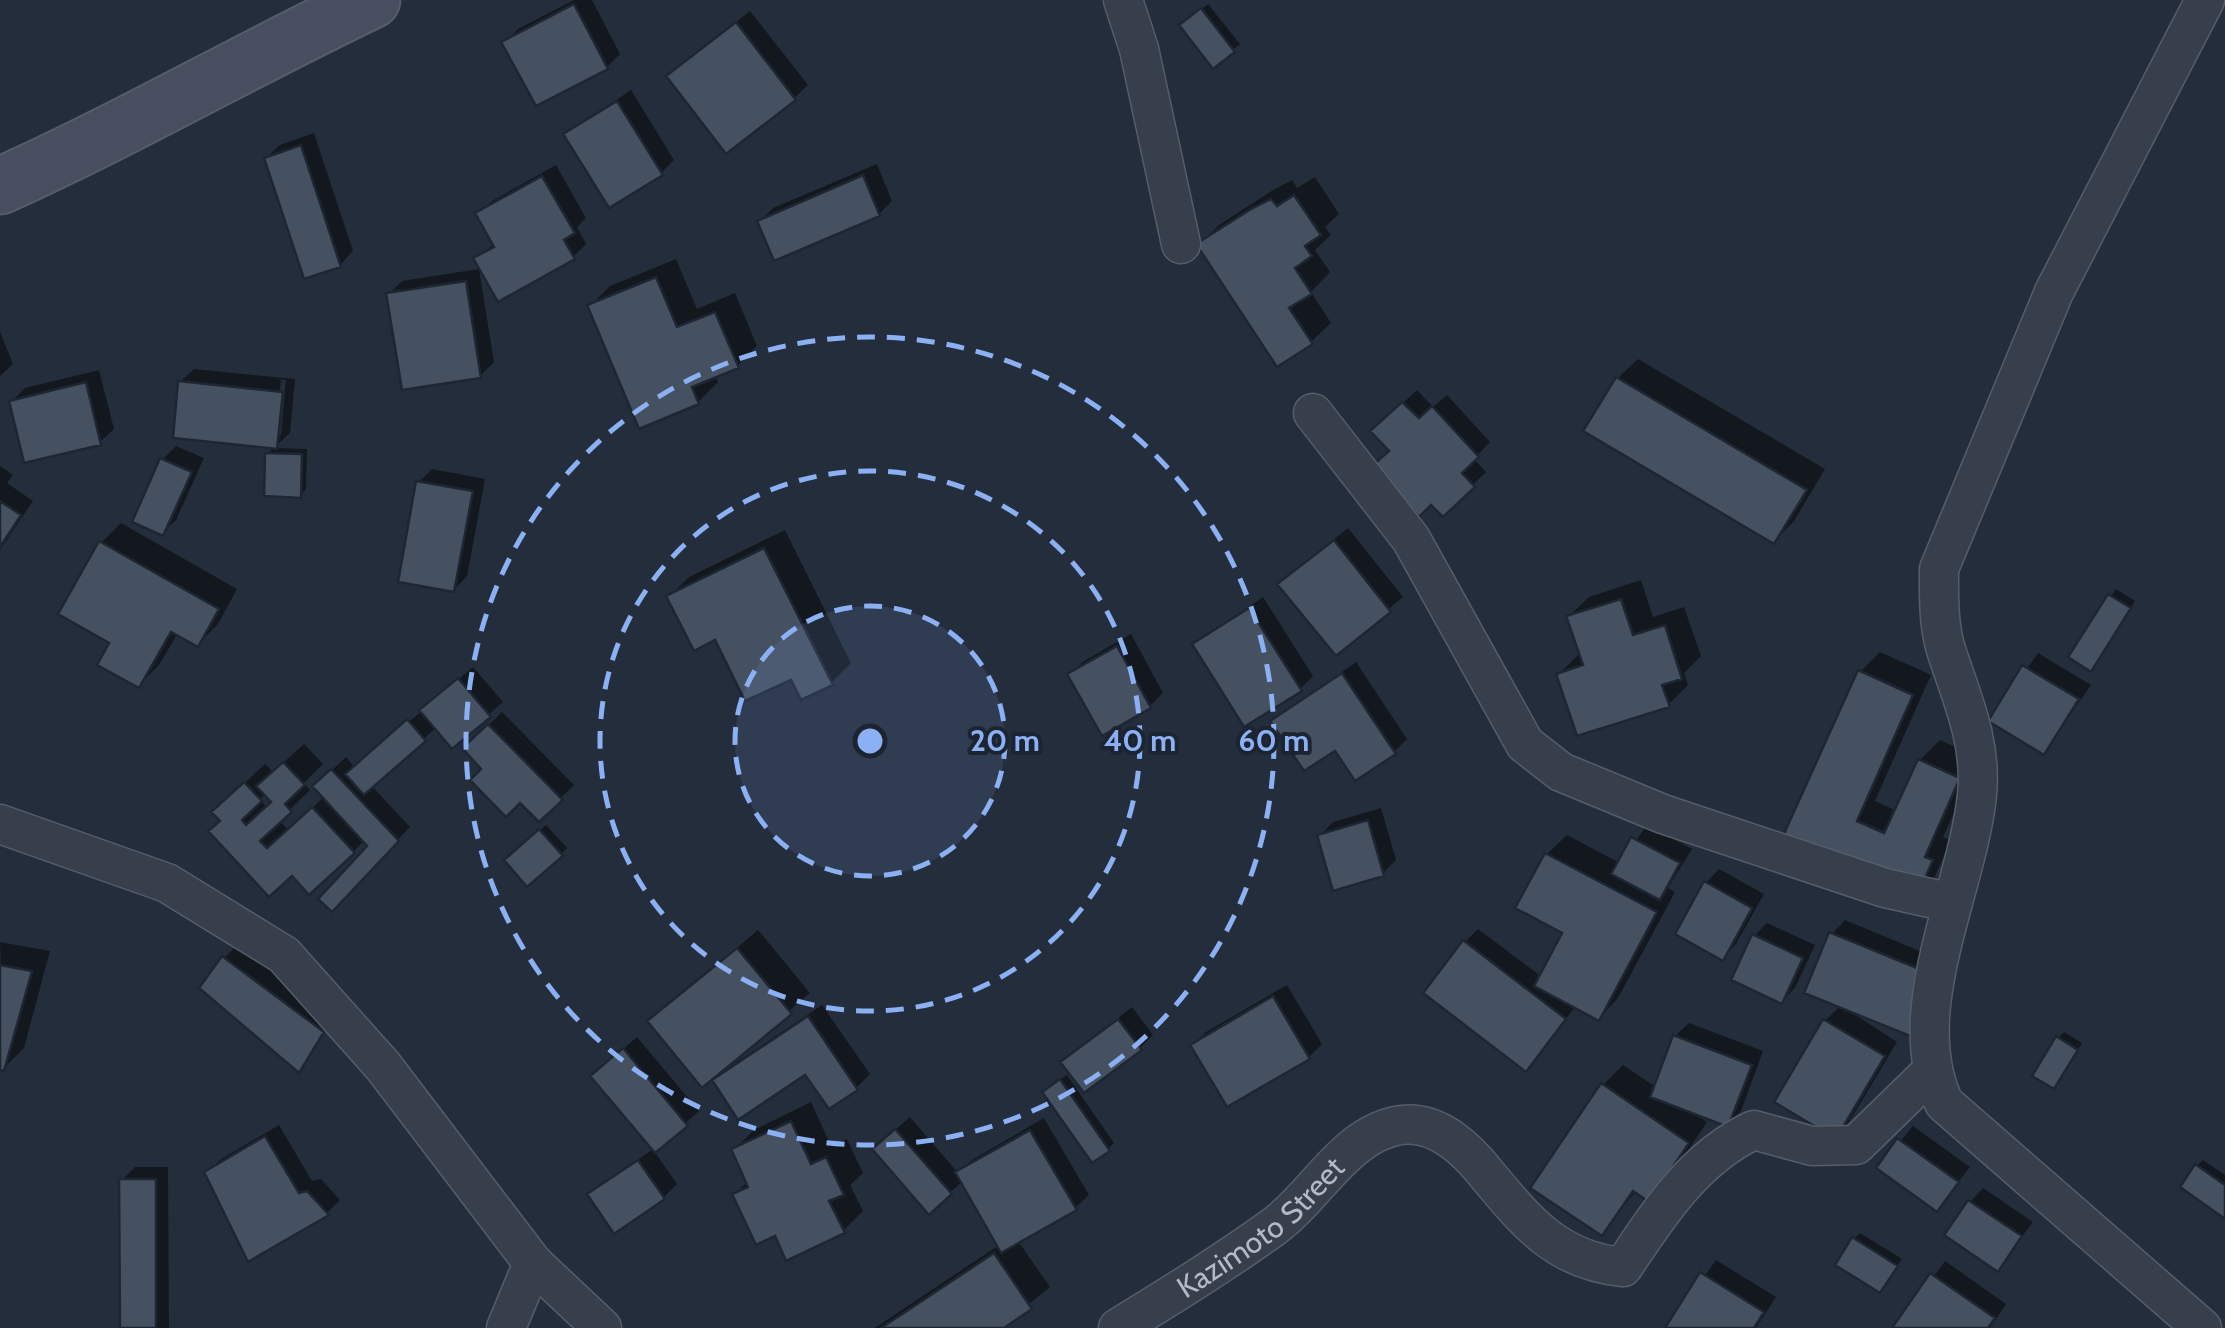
<svg xmlns="http://www.w3.org/2000/svg" width="2225" height="1328" viewBox="0 0 2225 1328" font-family="Cabin,sans-serif">
	<style>
		.shadow { fill: #0007; fill-rule: evenodd }
		.building { fill: #455060; stroke: #1f2633; stroke-width: 2.5 }
		.lines { fill: none; stroke-linecap: round; stroke-linejoin: round }
		.street-casing { stroke: #565d6a; stroke-width: 41 }
		.secondary-casing { stroke: #565d6a; stroke-width: 59 }
		.street { stroke: #373f4c; stroke-width: 38 }
		.secondary { stroke: #464e5f; stroke-width: 55 }
		.ring { fill: none; stroke: #8bb0f4; stroke-width: 5; stroke-dasharray: 18 12 }
		.labels { text-anchor: middle; dominant-baseline: central; stroke-width: 8; stroke-linejoin: round; paint-order: stroke }
		.street-label { font-size: 30px; fill: #b3bac7; stroke: #1d2431 }
		.centre { fill: #8bb0f4; stroke: #1d2431; stroke-width: 5 }
		.ring-label { font-size: 30px; text-anchor: middle; font-weight: bold; fill: #8bb0f4; stroke: #1d2431; stroke-width: 8; stroke-linejoin: round; paint-order: stroke }
	</style>
	<rect width="100%" height="100%" fill="#242d3b"/>
	<path class="shadow" d="M574,0H592L620,54L607,67L505,43L518,29Z
		M1208,4L1240,44L1214,65L1189,19Z
		M750,11L808,85L794,98L669,76Z
		M631,90L674,160L661,173L566,134Z
		M314,133L353,251L340,265L266,158L280,145Z
		M877,164L892,201L879,214L760,221L773,208Z
		M556,165L586,218L577,227L586,244L573,257L476,259L495,243L478,214L492,201Z
		M1315,177L1339,214L1325,227L1331,235L1315,250L1330,272L1311,292L1331,323L1311,342L1200,244L1219,225L1273,190L1292,180L1297,188Z
		M676,259L697,309L735,293L757,346L737,366L715,375L718,382L698,402L590,306L610,286Z
		M479,269L494,362L480,376L389,294L402,281Z
		M0,332L13,364L0,376Z
		M1638,359L1825,469L1794,521L1774,541L1618,378Z
		M194,369L295,379L290,433L274,448L307,449L306,489L300,495L267,454L276,446L180,382ZM281,379L286,380L281,435H276Z
		M99,370L114,429L100,442L11,402L25,388Z
		M1417,390L1433,407L1447,395L1490,442L1474,459L1486,472L1443,514L1391,450L1387,418Z
		M176,446L204,458L176,520L162,533V460Z
		M0,466L13,475L7,483L33,501L0,550Z
		M432,469L485,479L467,576L454,590L419,482Z
		M121,523L237,589L218,624L198,644L178,633L159,665L139,685L113,642L101,543Z
		M1348,528L1403,597L1336,653L1294,571Z
		M785,530L851,663L831,683L792,676L716,637L669,597L689,577Z
		M1641,580L1653,617L1684,607L1701,656L1684,673L1688,685L1668,705L1559,674L1579,654L1569,616L1589,597Z
		M2116,589L2135,601L2091,669L2071,657Z
		M1263,597L1313,676L1300,689L1195,644Z
		M1131,634L1163,693L1150,706L1070,674L1084,661Z
		M1880,652L1931,675L1875,801L1897,811L1920,760L1940,740L1979,758L1943,837L1951,840L1935,876L1915,896L1785,837L1860,672Z
		M2038,653L2091,685L2044,752L1991,720Z
		M1356,662L1407,739L1394,752L1336,748L1273,721Z
		M473,667L503,702L453,746L437,727L371,785L410,827L332,908L370,846L365,840L353,852L292,873L223,820L235,792L265,764L273,772L304,744L323,764L304,783L310,790L279,820L288,830L325,796L329,773L346,757L355,768ZM266,793L274,801L267,808L260,799Z
		M502,712L574,785L539,819L466,748Z
		M1381,808L1396,860L1382,874L1320,836L1333,822Z
		M546,825L567,848L561,854L507,860Z
		M1647,825L1692,849L1668,888L1675,892L1618,998L1599,1018L1576,1006L1526,1068L1465,942L1478,929L1542,977L1566,932L1547,854L1567,835L1620,863Z
		M1719,869L1764,894L1736,944L1723,958L1706,883Z
		M1845,920L1946,962L1842,1006L1897,1042L1849,1122L1835,1136L1825,1021L1841,1005L1832,934Z
		M1767,923L1815,945L1795,988L1782,1001L1754,936Z
		M758,930L810,993L727,1064L729,1067L822,1005L870,1074L856,1088L806,1071L715,1081L729,1067L726,1065L650,1021Z
		M0,942L50,951L24,1048L4,1068Z
		M237,945L335,1018L299,1070L224,958Z
		M1287,985L1322,1044L1309,1057L1193,1045L1206,1032Z
		M1132,1007L1153,1035L1140,1048L1063,1062Z
		M1689,1023L1763,1051L1741,1111L1727,1124L1696,1115L1707,1122L1669,1179L1637,1190L1601,1233L1603,1085L1623,1065L1656,1087L1675,1036Z
		M2064,1032L2082,1043L2054,1086L2058,1038Z
		M637,1037L699,1111L654,1151L677,1184L664,1197L591,1194L654,1148L607,1063Z
		M1067,1075L1114,1143L1108,1149L1051,1086Z
		M811,1102L831,1146L847,1139L863,1173L850,1185L863,1211L843,1231L776,1233L735,1194L748,1181L734,1150L754,1130Z
		M910,1117L958,1173L972,1160L1044,1118L1089,1195L1075,1208L1018,1241L1050,1287L999,1328H875L999,1245L963,1181L929,1211L888,1136Z
		M279,1125L312,1181L321,1179L340,1200L327,1213L207,1172L221,1159Z
		M1913,1126L1970,1167L1937,1209L1879,1167Z
		M2203,1160L2225,1175V1216L2197,1166Z
		M135,1167H168L169,1328H123L122,1180Z
		M1983,1188L2033,1222L1997,1269L1970,1202Z
		M1860,1233L1902,1259L1880,1290L1854,1239Z
		M1716,1260L1776,1297L1756,1328H1668Z
		M1945,1261L2006,1304L1990,1328H1895Z"/>
	<path class="building" d="M574,4L608,69L536,106L501,42Z
		M1201,8L1235,52L1213,69L1179,25Z
		M736,22L796,100L726,154L666,76Z
		M617,101L663,175L609,208L563,134Z
		M301,145L341,267L304,279L264,158Z
		M863,175L880,216L774,261L757,221Z
		M542,176L575,233L564,240L575,259L498,302L473,258L494,247L475,213Z
		M1294,195L1321,235L1305,246L1312,256L1295,268L1312,294L1289,308L1313,344L1277,367L1196,244L1251,209L1271,199L1277,206Z
		M656,277L677,327L715,312L739,368L692,387L699,404L639,429L587,305Z
		M466,281L481,378L402,390L386,293Z
		M1616,377L1807,490L1774,544L1583,431Z
		M178,381L283,392L277,449L173,438Z
		M86,382L101,445L24,463L9,401Z
		M1402,402L1419,418L1432,406L1479,457L1462,473L1475,487L1443,517L1431,505L1419,517L1372,466L1389,451L1370,431Z
		M265,453L302,454L301,498L264,496Z
		M160,458L192,472L163,536L132,522Z
		M416,481L473,491L454,592L398,582Z
		M0,501L21,515L0,547Z
		M1334,540L1391,612L1336,656L1277,584Z
		M99,541L219,609L198,647L171,632L139,688L97,665L109,643L58,614Z
		M764,548L833,685L801,700L791,680L745,701L715,640L694,651L666,596Z
		M2108,594L2131,608L2091,672L2068,657Z
		M1621,599L1633,635L1665,625L1682,679L1662,685L1670,707L1577,736L1556,674L1583,665L1566,616Z
		M1249,608L1302,691L1244,727L1192,644Z
		M1117,646L1151,708L1102,736L1067,674Z
		M2022,665L2079,699L2044,755L1988,721Z
		M1858,670L1913,695L1857,821L1884,833L1918,759L1960,778L1925,857L1933,860L1916,899L1782,838Z
		M1342,673L1396,754L1355,781L1335,751L1304,771L1270,721Z
		M458,678L491,717L452,749L419,710Z
		M407,719L426,741L364,795L345,774Z
		M488,724L563,800L539,822L520,803L506,817L470,780L481,769L462,748Z
		M283,762L305,785L285,804L292,812L260,841L267,848L312,807L355,853L309,895L292,876L269,897L208,831L220,821L211,812L244,782L262,801L242,820L246,825L271,802L256,786Z
		M331,769L399,841L332,912L318,899L367,846L312,786Z
		M1368,820L1384,876L1333,891L1317,835Z
		M539,829L563,856L527,887L504,860Z
		M1631,837L1680,863L1660,900L1611,874Z
		M1545,853L1657,912L1599,1021L1534,986L1562,933L1515,908Z
		M1704,881L1752,908L1723,961L1675,934Z
		M1829,932L1934,975L1910,1036L1804,993Z
		M1752,934L1803,958L1782,1004L1731,980Z
		M1463,940L1566,1019L1526,1072L1423,993Z
		M737,948L792,1014L702,1088L647,1021Z
		M222,956L324,1032L299,1073L199,988Z
		M0,965L32,971L4,1071L0,1070Z
		M1273,996L1310,1059L1227,1107L1190,1045Z
		M808,1016L858,1090L829,1109L805,1075L738,1120L712,1080Z
		M1118,1019L1142,1050L1084,1093L1060,1062Z
		M1823,1019L1885,1056L1836,1139L1774,1102Z
		M1673,1035L1752,1065L1728,1127L1650,1097Z
		M2056,1036L2078,1050L2054,1089L2032,1076Z
		M623,1048L688,1126L655,1153L590,1076Z
		M1060,1079L1110,1151L1092,1163L1042,1092Z
		M1601,1083L1689,1143L1649,1202L1633,1191L1602,1236L1530,1188Z
		M791,1121L811,1164L826,1157L844,1195L829,1201L845,1233L786,1261L775,1236L756,1245L732,1194L748,1187L731,1149Z
		M895,1129L952,1194L929,1215L872,1149Z
		M1030,1130L1077,1210L1001,1253L955,1172Z
		M265,1136L299,1193L307,1191L329,1215L248,1262L204,1172Z
		M1897,1138L1959,1182L1937,1212L1876,1168Z
		M638,1160L665,1199L614,1234L587,1194Z
		M2195,1164L2225,1185V1219L2180,1187Z
		M119,1179H156V1328H120Z
		M1968,1200L2022,1236L1998,1272L1944,1235Z
		M1852,1237L1898,1266L1880,1293L1835,1265Z
		M994,1253L1032,1309L1004,1328H881Z
		M1700,1272L1764,1312L1754,1328H1665Z
		M1930,1273L1995,1318L1988,1328H1892Z"/>
	<g class="lines">
		<g class="street-casing">
			<g id="street">
				<path d="M1123,0L1139,49L1181,244"/>
				<path d="M1313,413L1411,539L1525,744L1561,772L1663,814L1885,888L1952,903"/>
				<path d="M0,824L167,883L284,955L383,1066L533,1263L602,1328"/>
				<path d="M506,1328L533,1263"/>
				<path id="s1" d="M1118,1328C1170,1296 1222,1264 1272,1228C1315,1198 1345,1133 1401,1125C1438,1120 1468,1150 1489,1177C1528,1224 1559,1261 1623,1267C1658,1214 1695,1157 1754,1130L1812,1146L1856,1145L1930,1073"/>
				<path d="M2202,1328L1944,1103C1901,1011 1967,891 1977,795C1982,743 1963,701 1947,653C1938,626 1939,597 1939,569L2054,292L2205,0"/>
			</g>
		</g>
		<g class="secondary-casing">
			<path id="secondary" d="M0,186C127,129 246,60 372,0"/>
		</g>
		<use href="#street" class="street"/>
		<use href="#secondary" class="secondary"/>
	</g>
	<circle cx="870" cy="741" r="135" fill="#8bb0f4" fill-opacity=".12"/>
	<g class="ring">
		<circle cx="870" cy="741" r="135"/>
		<circle cx="870" cy="741" r="270"/>
		<circle cx="870" cy="741" r="404"/>
	</g>
	<g class="labels">
		<g class="street-label">
			<text stroke="none"><textPath href="#s1" startOffset="175">Kazimoto Street</textPath></text>
		</g>
	</g>
	<circle cx="870" cy="741" r="15" class="centre"/>
	<g class="ring-label">
		<text x="1005" y="751">20 m</text>
		<text x="1140" y="751">40 m</text>
		<text x="1274" y="751">60 m</text>
	</g>
</svg>
